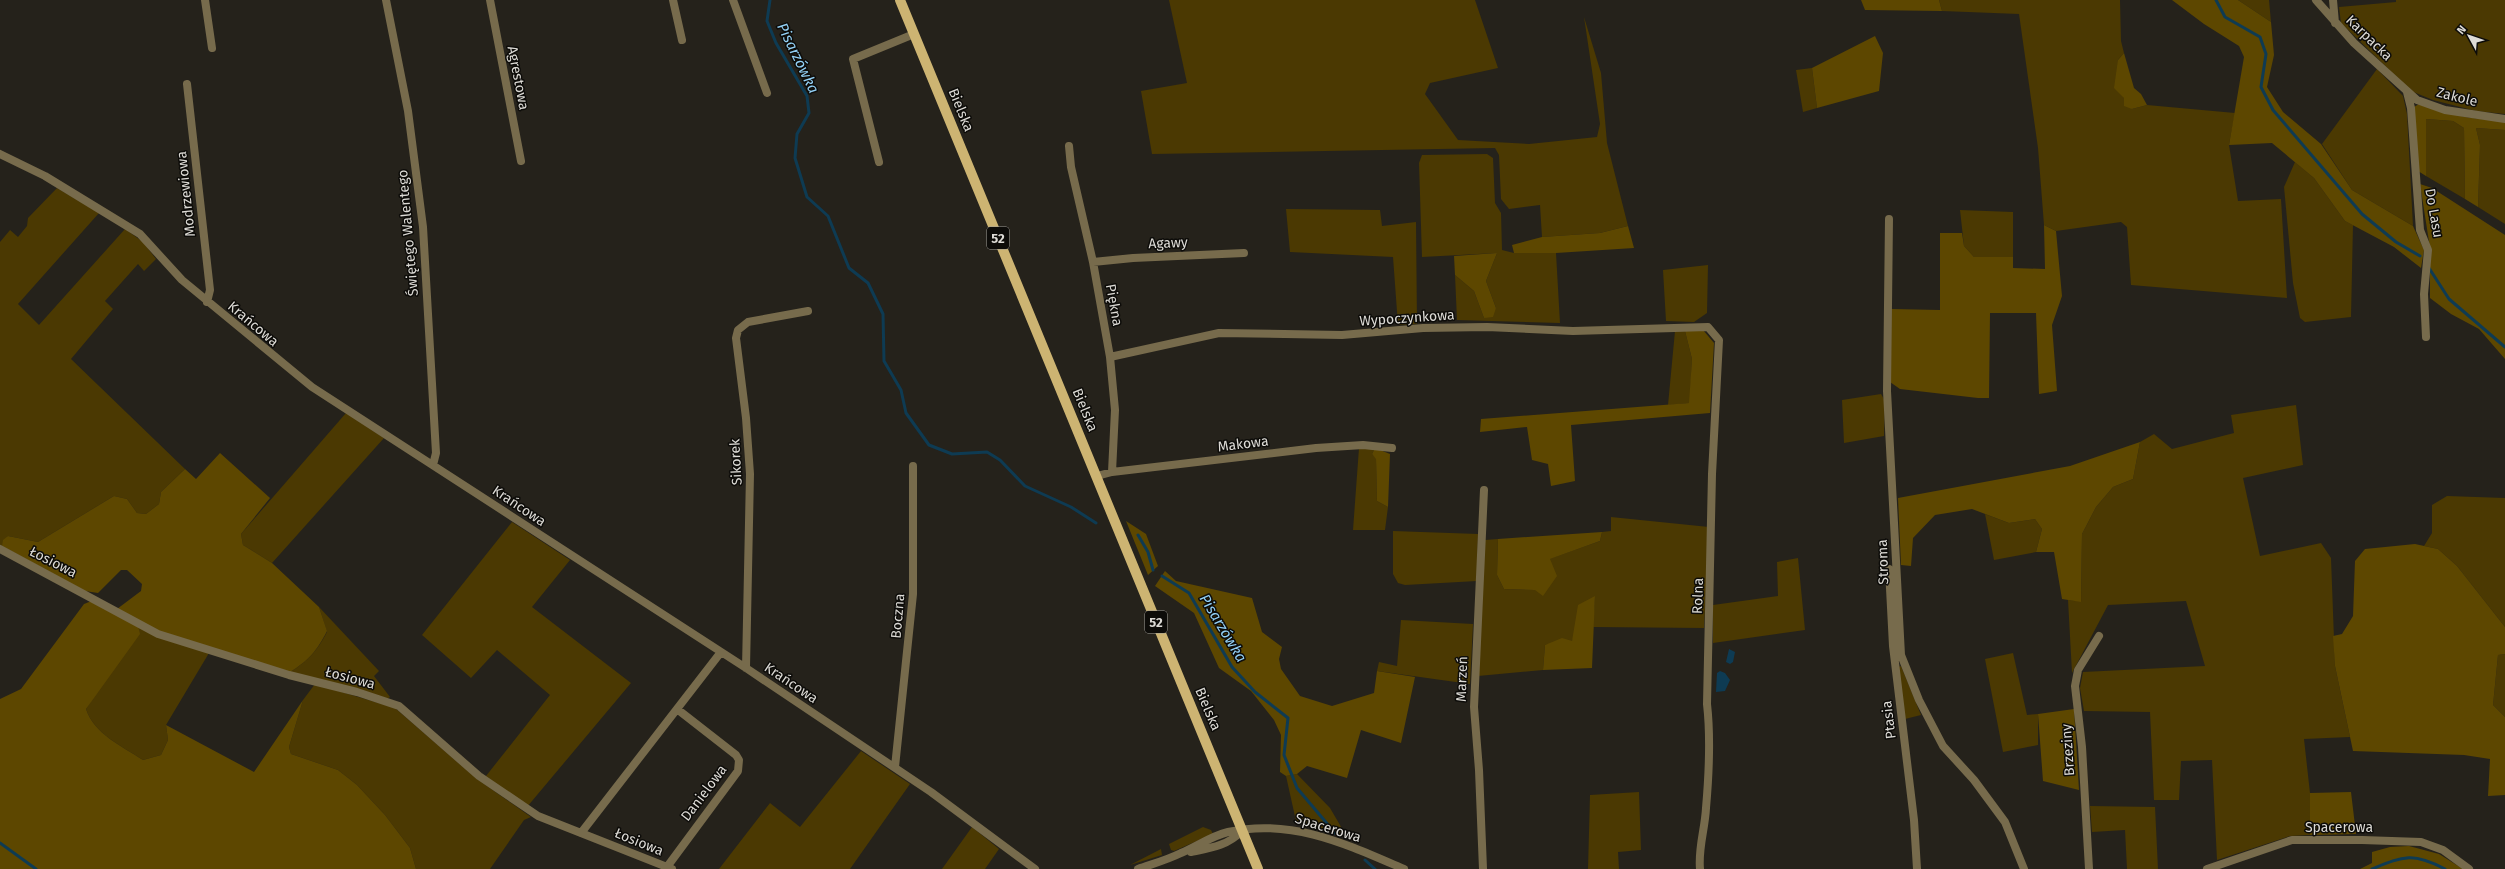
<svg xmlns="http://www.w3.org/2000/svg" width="2505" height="869" viewBox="0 0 2505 869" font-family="'Fira Sans',sans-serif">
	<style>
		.green { fill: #4b3902 }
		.forest { fill: #5d4700 }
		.water { fill: #0e3b53 }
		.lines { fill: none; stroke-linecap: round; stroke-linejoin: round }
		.stream { stroke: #0e3b53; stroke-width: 3 }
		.street { stroke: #776b4c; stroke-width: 8 }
		.primary { stroke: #cdb472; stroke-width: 10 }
		.labels { text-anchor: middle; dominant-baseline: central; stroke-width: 3; stroke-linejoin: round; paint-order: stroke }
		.shield { fill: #0d0c09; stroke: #9f9d98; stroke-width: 1 }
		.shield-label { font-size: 13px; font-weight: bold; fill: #dddbd6 }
		.street-label { font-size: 14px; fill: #dddbd6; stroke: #0d0c09 }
		.water-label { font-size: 15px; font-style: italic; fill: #93d0f5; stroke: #0d0c09 }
	</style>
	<rect width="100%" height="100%" fill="#25221b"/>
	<path class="green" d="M1169,0H1475L1498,68L1430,83L1425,94L1458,140L1529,144L1597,137L1600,124L1584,17L1601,73L1607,143L1628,226L1600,233L1542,237L1540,205L1509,209L1501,199L1499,155L1495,148L1152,154L1141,91L1187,83Z
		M1939,0H2120L2121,41L2124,53L2118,60L2124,98L2132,109L2147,105L2235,113L2229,145L2238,201L2281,199L2287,298L2131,285L2127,227L2121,222L2056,231L2044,225L2038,148L2019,14L1942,11Z
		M2238,0H2269L2271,22Z
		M2396,0H2505V114L2476,111L2433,100L2411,91L2341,23L2339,7L2396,2Z
		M1812,68L1817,108L1803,112L1796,70Z
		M2377,69L2403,96L2407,114L2413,226L2352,190L2322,144Z
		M2426,119L2453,121L2464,128L2465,199L2426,176Z
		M2476,128L2505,130V224L2478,207L2480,145Z
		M1487,154L1493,158L1495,203L1501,213L1502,250L1514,253H1556L1560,323L1457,320L1455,275L1474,291L1484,318L1496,308L1486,281L1497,253L1422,257L1419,163L1422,155Z
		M2295,162L2314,178L2345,221L2353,225L2351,317L2305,322L2300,318L2293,283L2284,187Z
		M57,188L99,213L18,304L39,325L125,229L143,242L156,259L144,271L138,264L105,301L113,309L71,359L185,469L161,492L159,504L146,514L137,513L127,499L114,496L38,542L8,536L2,546L0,545V242L10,230L18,237L27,226L28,218Z
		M1286,209L1380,210L1382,226L1416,222L1417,324L1398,325L1393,257L1290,252Z
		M1960,210L2013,212V257H1974L1964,246Z
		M1708,265L1707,313L1694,322L1666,321L1663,270Z
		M1675,331H1685L1692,359L1690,403L1668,405Z
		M1881,394L1885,401L1884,436L1844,443L1842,400Z
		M2296,405L2303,465L2243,478L2260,556L2321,543L2331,558L2335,666L2350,737L2304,739L2310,793V835L2290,836L2217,860L2212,760L2181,761L2179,800H2154L2150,712L2084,711L2080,688L2083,672L2205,666L2186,601L2108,605L2072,673L2068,600L2081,601L2082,534L2096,507L2113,487L2133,479L2140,442L2154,434L2172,449L2234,433L2231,415Z
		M346,413L384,438L272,563L243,545L241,534Z
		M1359,448H1375L1372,454L1376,458L1377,501L1388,507L1385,530H1353Z
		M2447,496L2505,498V627L2457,566L2438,549L2424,546L2432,533V505Z
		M1985,514L2009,523L2035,519L2042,529L2036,552L1994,560Z
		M1611,517L1709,527L1704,628L1593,627L1595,596L1572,641L1545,645L1543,670L1478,676L1485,540L1498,539L1497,575L1504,589L1535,590L1549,559L1600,541L1602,532L1611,531Z
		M512,522L570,560L532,607L631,683L527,807L486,776L550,695L497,650L471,678L422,635Z
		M1393,531L1478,534L1477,581L1405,585L1398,583L1393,574Z
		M1798,558L1805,630L1713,643V605L1778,596L1777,562Z
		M319,607L379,671L374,676L390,697L387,699L290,672C308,661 317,651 327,632Z
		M1401,620L1473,624L1470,684L1377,671L1379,662L1397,666Z
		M138,626L209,653L166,725L168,740L161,755L143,760C122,746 94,734 86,709Z
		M2013,653L2027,715L2038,714V745L2003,752L1985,659Z
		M2505,654V717L2493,705L2498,655Z
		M1901,666L1921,715L1905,719L1898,667Z
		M315,684L395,708L477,779L531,817L524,820L490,869H416L410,848L385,815L357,785L338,770L291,754L289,747L303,700Z
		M861,751L910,784L850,869H719L770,803L800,827Z
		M1297,774L1330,808L1347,837L1296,821L1286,776Z
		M1639,792L1641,850L1618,852L1619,869H1588L1590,795Z
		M2090,806L2155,807L2158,869H2127L2125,830L2092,832Z
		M972,827L999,849L985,869H942Z
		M1203,827L1211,830L1213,834L1174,851L1171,850L1169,844Z
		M1161,849L1162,855L1130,865Z"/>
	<path class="forest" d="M1861,0H1939L1942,11L1865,10Z
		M2172,0H2238L2271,22L2274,55L2267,87L2283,112L2321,144L2352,190L2413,226L2424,250L2421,268L2394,247L2345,221L2314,178L2272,143L2229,145L2244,57L2239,46L2204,24Z
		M1875,36L1883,53L1879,91L1817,108L1812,68Z
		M2124,53L2134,88L2141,94L2147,105L2132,109L2124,106V98L2114,88L2118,60Z
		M2419,104L2465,117L2505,122V130L2476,128L2480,145L2478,207L2465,199L2464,128L2453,121L2426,119V176L2418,171L2414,107Z
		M2420,184L2432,188L2505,235V359L2479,329L2451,314L2430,298V248Z
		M2044,225L2056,231L2062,296L2052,325L2057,391L2039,394L2036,313H1990L1989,398H1978L1900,389L1890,382L1891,309L1940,310V233H1962L1964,246L1974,257H2013V268L2045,269Z
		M1628,226L1634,248L1556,253H1514L1512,245L1542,237L1600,233Z
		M1497,253L1486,281L1496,308L1493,317L1484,318L1474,291L1455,275L1454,256Z
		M1703,330L1714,343L1710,413L1571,425L1575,481L1551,486L1548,464L1532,460L1527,427L1480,432L1481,419L1689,403L1692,359L1685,331Z
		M2140,442L2133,479L2113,487L2096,507L2082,534L2081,602L2062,599L2054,552H2036L2042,529L2035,519L2009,523L1972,509L1935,515L1913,538L1911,566L1901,565L1898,498L2070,466Z
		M1375,448L1390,454L1388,507L1377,501L1376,459L1372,454Z
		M220,453L270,498L241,534L243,545L272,563L319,607L327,631C317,651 308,661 290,672L159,632L117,609L141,591L142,584L127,570H121L98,593L85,591L2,546L3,540L8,536L38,542L114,496L127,499L137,513L146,514L159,504L161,492L185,469L196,479Z
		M1126,521L1146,534L1158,566L1148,575Z
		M1602,532L1600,541L1550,559L1557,576L1543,596L1535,590L1504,589L1497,575L1498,539Z
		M2415,544L2438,549L2457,566L2505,627V654L2498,655L2493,705L2505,717V795L2488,796L2490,759L2464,755L2353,751L2335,666L2333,636L2342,634L2353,616L2355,561L2365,549Z
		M1165,571L1176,581L1252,598L1262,632L1282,647L1279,659L1281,669L1300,696L1332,706L1374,693L1377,671L1415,677L1401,743L1361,730L1347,778L1307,766L1297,774L1286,776L1280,772L1281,735L1274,720L1251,691L1219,668L1194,613L1155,586Z
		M1595,596L1592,668L1543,670L1545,645L1562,638L1572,641L1578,605Z
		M94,600L138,626L140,634L86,709C94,734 122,746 143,760L161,755L168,740L166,725L254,772L303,700L289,747L291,754L338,770L357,785L385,815L410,848L416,869H0V699L21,689L84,604Z
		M2074,709L2079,790L2043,781L2038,714Z
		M2351,792L2356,834L2310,835V793Z
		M2409,846L2439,854L2463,869H2360L2372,863V852L2390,847Z"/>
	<path class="water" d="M1729,649L1735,652L1733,662L1730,664L1726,662Z
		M1720,671L1725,673L1730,680L1725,691L1716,692L1717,673Z"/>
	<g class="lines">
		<path class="stream" d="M770,0L767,21L776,43L807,96L809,113L797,134L795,158L807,197L828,216L849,268L868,283L883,314L884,361L901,390L906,413L929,445L952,454L987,452L1000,460L1025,486L1071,507L1096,523
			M2216,0L2225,17L2260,37L2266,54L2261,87L2273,110L2362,214L2396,242L2420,256
			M2429,268L2449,299L2505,347
			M1138,535L1148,552L1153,570
			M1162,576L1189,593L1232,667L1255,692L1288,718L1284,755L1297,788L1335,833
			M0,843L36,869
			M1365,860L1375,869
			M2372,869C2404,856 2413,852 2445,869"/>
		<path class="street" d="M205,0L212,48
			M386,0L408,111L423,227L436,453L433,465
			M490,0L521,161
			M673,0L682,40
			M733,0L767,93
			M2316,0L2354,43L2417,100L2445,110L2505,119
			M2333,0L2335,23
			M187,84L210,290L207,302
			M2407,92L2411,108L2420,230L2428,250L2424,294L2426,337
			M1069,146L1071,167L1093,262L1110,357L1115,410L1112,472
			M0,154L45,176L140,234L182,280L312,387L746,668L931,792L1035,869
			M879,162L853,59L914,34
			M1889,219L1887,391L1901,655L1919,700L1943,746L1974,780L2005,822L2024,869
			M1093,262L1133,258L1244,253
			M1110,357L1219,333L1342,335L1423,328L1487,327L1573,331L1708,327L1719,340L1712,474L1707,704C1711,739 1709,774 1706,808C1705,829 1698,848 1700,869
			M1097,476L1112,472L1316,448L1363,445L1392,448
			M0,549L158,634L289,675L357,692L399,706L479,776L538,816L672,869
			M1889,569L1893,646L1914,820L1917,869
			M746,668L750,474L746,418L736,338L738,330L748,322L808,311
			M895,767L913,594V466
			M581,833L721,652
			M1191,852C1211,848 1227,846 1242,831
			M667,867L738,771L739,760L736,755L677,709
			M1138,869C1152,864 1167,860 1181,853C1196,847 1211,836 1228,832C1292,818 1346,844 1404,869
			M1483,869L1479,770L1474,707L1484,490
			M2089,869L2082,747L2075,686L2078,670L2099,636
			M2207,869L2292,840H2362L2421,842L2443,850L2469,869"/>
		<path class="primary" d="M900,0L1258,869"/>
	</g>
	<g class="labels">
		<g class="shield">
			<rect x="987" y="227" width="22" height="22" rx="3"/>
			<rect x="1145" y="611" width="22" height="22" rx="3"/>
		</g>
		<g class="shield-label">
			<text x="998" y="238">52</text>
			<text x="1156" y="622">52</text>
		</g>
		<g class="street-label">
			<text transform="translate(2369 38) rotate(44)">Karpacka</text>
			<text transform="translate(518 78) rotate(79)">Agrestowa</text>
			<text transform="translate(2457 97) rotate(14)">Zakole</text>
			<text transform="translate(961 110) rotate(68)">Bielska</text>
			<text transform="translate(186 194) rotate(-96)">Modrzewiowa</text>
			<text transform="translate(2434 213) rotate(80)">Do Lasu</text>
			<text transform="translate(408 233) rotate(-95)">Świętego Walentego</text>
			<text transform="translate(1168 243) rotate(-2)">Agawy</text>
			<text transform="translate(1114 305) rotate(80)">Piękna</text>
			<text transform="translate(1407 318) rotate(-4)">Wypoczynkowa</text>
			<text transform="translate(253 324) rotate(40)">Krańcowa</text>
			<text transform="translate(1085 410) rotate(68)">Bielska</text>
			<text transform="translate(1243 444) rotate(-7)">Makowa</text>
			<text transform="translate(736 462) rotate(-93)">Sikorek</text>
			<text transform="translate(519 506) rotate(34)">Krańcowa</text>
			<text transform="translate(53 562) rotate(27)">Łosiowa</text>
			<text transform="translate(1883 562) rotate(-92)">Stroma</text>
			<text transform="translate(1698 596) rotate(-88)">Rolna</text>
			<text transform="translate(898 616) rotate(-85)">Boczna</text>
			<text transform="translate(350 678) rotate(15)">Łosiowa</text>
			<text transform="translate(1462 679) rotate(-88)">Marzeń</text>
			<text transform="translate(791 683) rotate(34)">Krańcowa</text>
			<text transform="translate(1208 709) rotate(67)">Bielska</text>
			<text transform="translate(1889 720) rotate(-97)">Ptasia</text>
			<text transform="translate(2068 750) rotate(-94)">Brzeziny</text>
			<text transform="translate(704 793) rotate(-53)">Danielowa</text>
			<text x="2339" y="827">Spacerowa</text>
			<text transform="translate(1328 828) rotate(17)">Spacerowa</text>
			<text transform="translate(639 842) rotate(22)">Łosiowa</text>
		</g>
		<g class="water-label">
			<text transform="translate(798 58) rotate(64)">Pisarzówka</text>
			<text transform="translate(1223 628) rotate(59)">Pisarzówka</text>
		</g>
	</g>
	<g transform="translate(2469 36) rotate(310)" stroke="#0d0c09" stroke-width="3" paint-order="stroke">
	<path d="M0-3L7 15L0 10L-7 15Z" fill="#dddbd6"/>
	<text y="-6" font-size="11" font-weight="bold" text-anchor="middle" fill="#dddbd6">N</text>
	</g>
</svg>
